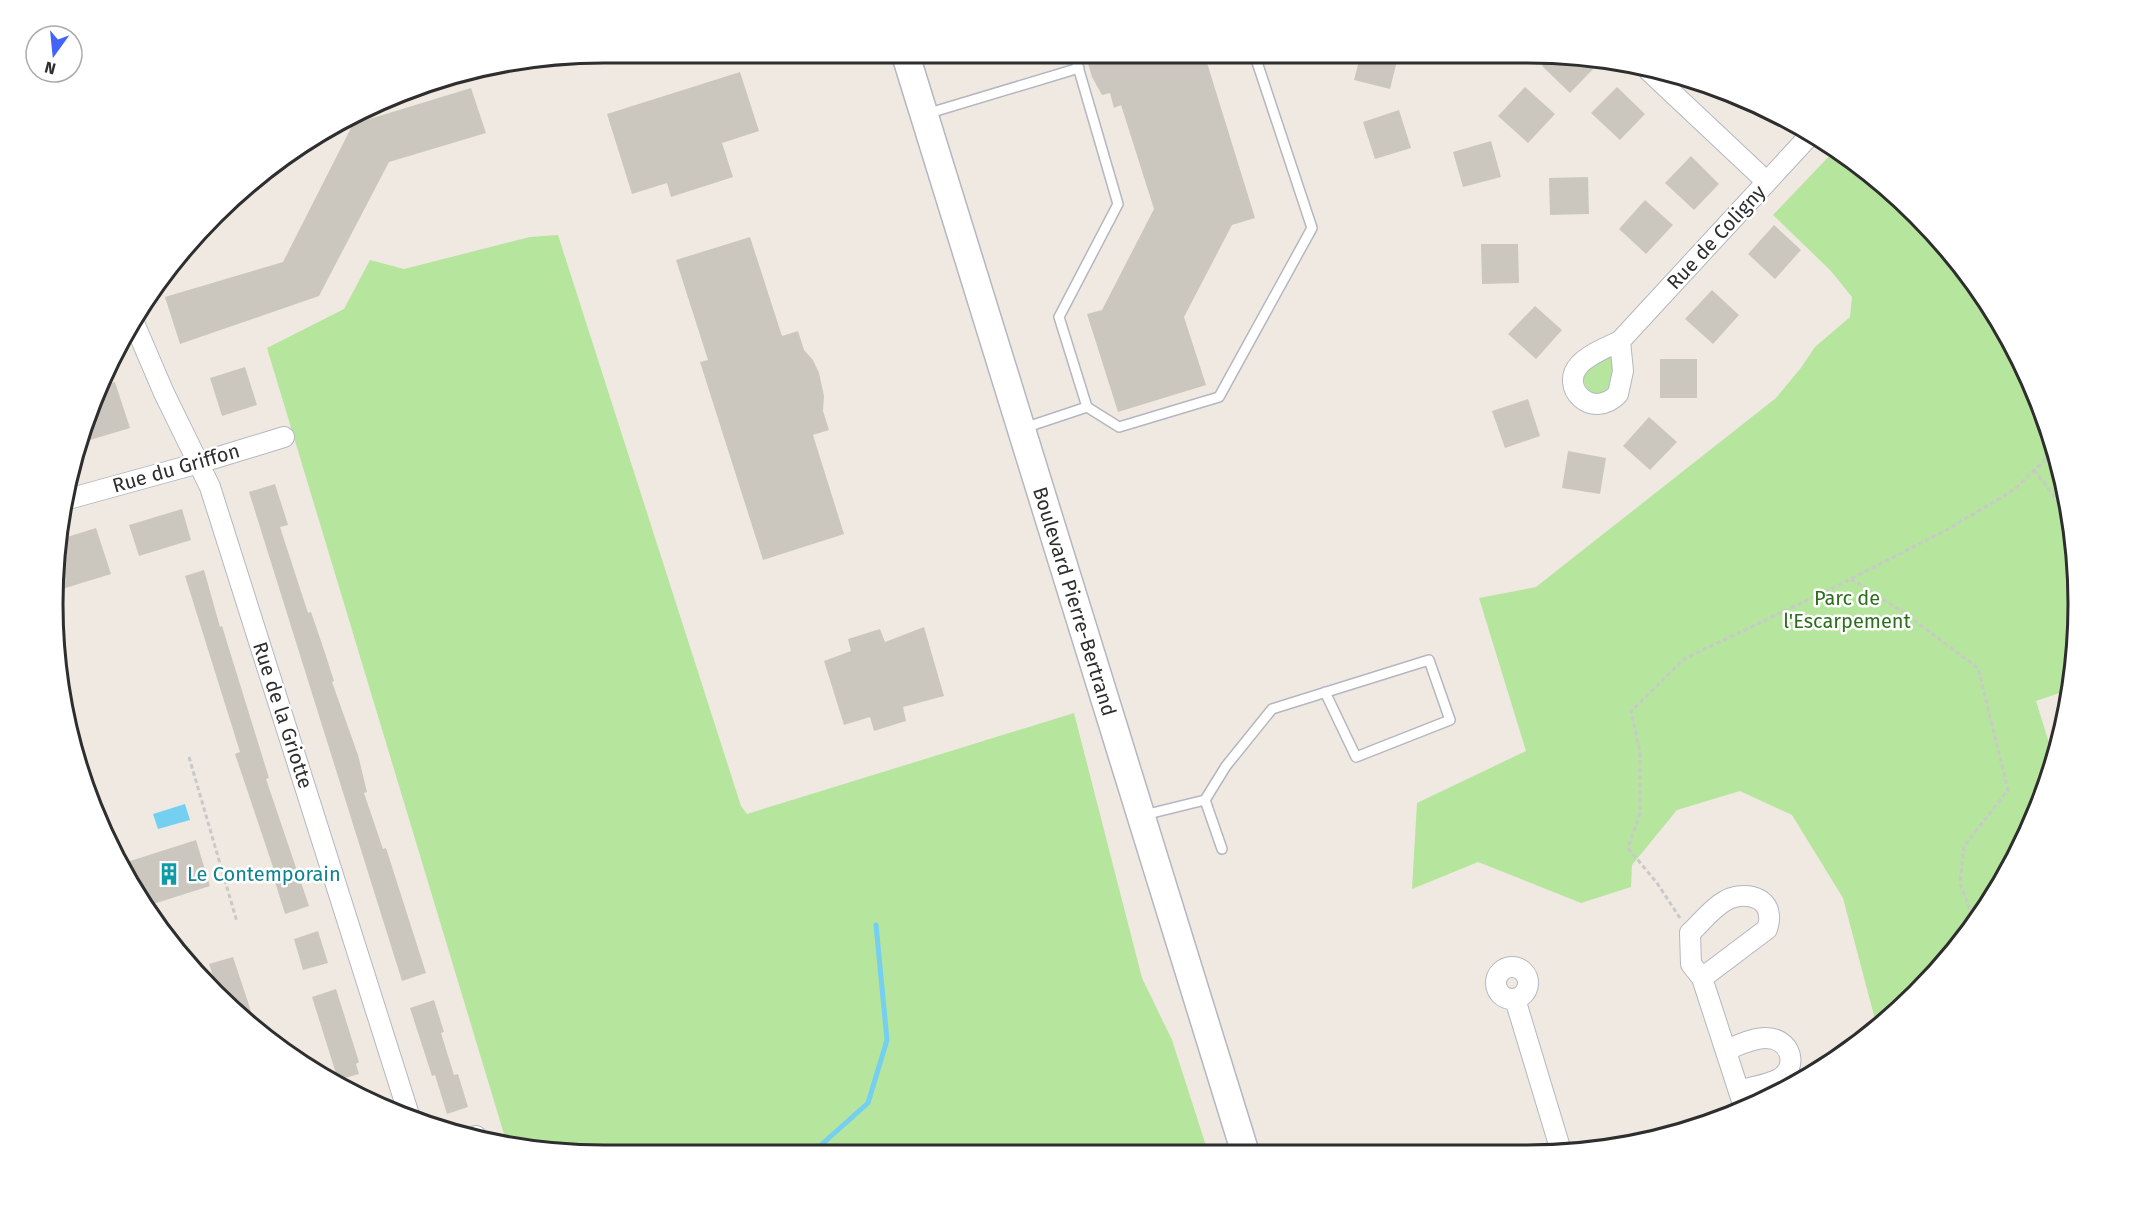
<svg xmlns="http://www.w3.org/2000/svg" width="2131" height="1208" viewBox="0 0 2131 1208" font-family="'Fira Sans',sans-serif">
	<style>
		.green { fill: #b6e59e }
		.water { fill: #75cff0 }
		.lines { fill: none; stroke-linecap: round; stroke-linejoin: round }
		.stream { stroke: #75cff0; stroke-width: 5 }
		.building { fill: #cbc7bf }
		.lane-casing { stroke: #b4b7c1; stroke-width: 12 }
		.street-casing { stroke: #b4b7c1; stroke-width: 22 }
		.secondary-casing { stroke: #b4b7c1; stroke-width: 30 }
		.path { stroke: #c9c9c9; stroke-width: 3; stroke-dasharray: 4.5 3; stroke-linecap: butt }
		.lane { stroke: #fff; stroke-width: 9 }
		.street { stroke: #fff; stroke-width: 20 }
		.secondary { stroke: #fff; stroke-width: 27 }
		.labels { text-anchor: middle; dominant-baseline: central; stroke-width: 5; stroke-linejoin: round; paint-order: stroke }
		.street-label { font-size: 20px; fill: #2e2e2e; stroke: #fff }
		.park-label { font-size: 20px; fill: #2c6e1b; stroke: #fff }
		.culture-label { font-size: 20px; fill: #0d838f; stroke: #fff; text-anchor: start }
		.rim { fill: none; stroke: #2e2e2e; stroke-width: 3 }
	</style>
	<rect width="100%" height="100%" fill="#efe9e1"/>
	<path class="green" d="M1835,150L1891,190L1965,269L2022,360L2060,462L2077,568L2074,676L2071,689L2036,701L2054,759L2049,782L2004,880L1917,994L1877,1027L1843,898L1792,815L1740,791L1677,810L1632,865L1631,887L1581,903L1478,862L1412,889L1417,803L1526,751L1479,598L1536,587L1776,398L1800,369L1815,347L1850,317L1852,297L1830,270L1773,215Z
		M558,235L741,806L747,814L1074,713L1142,978L1172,1040L1208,1152L568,1154L507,1144L267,348L344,309L370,260L404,269L530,237Z
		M1615,351L1613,386L1609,393L1595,397C1569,374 1594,364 1615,351Z"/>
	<path class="water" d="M185,804L190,820L158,829L153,814Z"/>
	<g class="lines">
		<path class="stream" d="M811,1154L868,1103L887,1040L876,925"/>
	</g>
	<path class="building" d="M1085,53H1204L1255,218L1232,225L1184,317L1206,385L1118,412L1087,314L1102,310L1154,209L1121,105L1114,108L1110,93L1102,95L1092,77Z
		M1361,53H1399L1390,89L1354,80Z
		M1553,54L1588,59L1596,66L1570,93L1542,66Z
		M740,72L759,131L722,143L733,177L671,197L667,183L632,194L607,114Z
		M1525,87L1555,114L1528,143L1498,116Z
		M1617,87L1645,114L1620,140L1591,113Z
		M471,88L486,133L389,162L319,296L180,344L165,297L283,262L353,124Z
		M1399,110L1411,148L1375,159L1363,122Z
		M1491,141L1501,177L1463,187L1453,152Z
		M1691,156L1719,184L1694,210L1665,183Z
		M1588,177L1589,214L1550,215L1549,178Z
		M1645,200L1673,225L1646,254L1619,229Z
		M1774,225L1801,250L1775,279L1748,254Z
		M750,237L782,336L798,331L804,350L813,360L819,373L824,396L823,411L829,430L813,435L844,534L763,560L700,362L708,360L676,260Z
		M1481,244H1518L1519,283L1482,284Z
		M1712,290L1739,315L1713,344L1685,319Z
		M1535,306L1562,330L1536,359L1508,334Z
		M1660,359H1697V398H1660Z
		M245,367L257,405L222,416L210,378Z
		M115,382L130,428L80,443L106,385Z
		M1528,399L1540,436L1505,448L1492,411Z
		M1649,417L1677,442L1650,470L1623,446Z
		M1568,451L1606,458L1600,494L1562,488Z
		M275,484L288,525L280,527L308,613L311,612L324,650L334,681L332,682L358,755L367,792L364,793L383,849L386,848L426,973L402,981L249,492Z
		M182,509L191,540L139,556L129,525Z
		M96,528L111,574L59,590L64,538Z
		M204,570L220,627L222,626L269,778L266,779L309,906L285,914L275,882H278L235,754L240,752L185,576Z
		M924,627L944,696L903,707L906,721L874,731L870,717L844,725L824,661L851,651L848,639L880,629L885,642Z
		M196,840L210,886L150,905L124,863Z
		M318,931L328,963L303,970L294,939Z
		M233,957L248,1002L254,1021L218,991L209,964Z
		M336,989L359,1062L356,1064L359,1074L338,1080L312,997Z
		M434,1000L444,1032L441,1033L454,1075L458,1074L468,1107L447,1114L435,1075L432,1076L410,1008Z"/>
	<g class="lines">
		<g class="lane-casing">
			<path id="lane" d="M926,114L1079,68
				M1087,407L1119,427L1219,397L1312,228L1254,53
				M1024,428L1087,407L1059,317L1118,204L1074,53
				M1205,800L1226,766L1272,709L1429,660L1450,720L1356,757L1325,692
				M1144,815L1205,800L1222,849"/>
		</g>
		<g class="street-casing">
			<path id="street" d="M1649,71L1767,182
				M134,323L164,393L210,487L409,1115
				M1620,341L1812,133
				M1620,341L1623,371L1618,394C1592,421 1558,387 1580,364C1590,354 1607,347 1620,341Z
				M68,499L199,463L284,437
				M1496 983a16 16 0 1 1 32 0a16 16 0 1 1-32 0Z
				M1702,978L1767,929C1768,925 1770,920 1769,916C1768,894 1740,892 1725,901C1712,908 1701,923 1690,933L1691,964L1702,978L1744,1107
				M1515,999L1561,1151
				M1726,1050C1739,1045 1753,1038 1766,1038C1790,1038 1800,1066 1779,1079C1768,1085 1751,1087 1739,1091
				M470,1138L476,1136"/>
		</g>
		<g class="secondary-casing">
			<g id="secondary">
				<path id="s1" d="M905,53L1245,1152"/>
			</g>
		</g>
		<path class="path" d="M2034,470L2069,516
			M2076,560L2073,594L2076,601
			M1851,579L1903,612L1978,668L2008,790L1964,846L1960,883L1974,920
			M189,757L237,922
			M1680,918L1657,883L1628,848L1640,813V752L1631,711L1684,659L1839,585L1948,529L2014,490L2055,450"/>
		<use href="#lane" class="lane"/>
		<use href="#street" class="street"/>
		<use href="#secondary" class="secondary"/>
	</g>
	<defs>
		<g id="building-bare" transform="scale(1.8)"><path d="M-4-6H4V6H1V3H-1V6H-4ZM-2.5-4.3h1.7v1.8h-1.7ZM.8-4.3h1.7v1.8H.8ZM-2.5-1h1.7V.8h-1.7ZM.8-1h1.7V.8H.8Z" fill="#0f9aa8" stroke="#fff" stroke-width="2.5" paint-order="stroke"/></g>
	</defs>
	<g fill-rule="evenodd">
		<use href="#building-bare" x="169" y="874"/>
	</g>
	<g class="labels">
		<g class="street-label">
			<text transform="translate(1716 237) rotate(-47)">Rue de Coligny</text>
			<text transform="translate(176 468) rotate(-16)">Rue du Griffon</text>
			<text stroke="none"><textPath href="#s1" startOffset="574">Boulevard Pierre-Bertrand</textPath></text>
			<text transform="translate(283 715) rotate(72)">Rue de la Griotte</text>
		</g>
		<g class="park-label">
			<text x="1847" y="598">Parc de<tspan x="1847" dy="23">l'Escarpement</tspan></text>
		</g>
		<g class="culture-label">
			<text x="187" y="874">Le Contemporain</text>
		</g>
	</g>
	<path d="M0 0H2131V1208H0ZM604 63H1527A541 541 0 0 1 2068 604V604A541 541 0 0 1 1527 1145H604A541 541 0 0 1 63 604V604A541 541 0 0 1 604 63Z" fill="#fff" fill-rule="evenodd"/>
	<path class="rim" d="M604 63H1527A541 541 0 0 1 2068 604V604A541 541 0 0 1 1527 1145H604A541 541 0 0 1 63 604V604A541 541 0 0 1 604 63Z"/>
	<g transform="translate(54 54) rotate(195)"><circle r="28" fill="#ffffff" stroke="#ababab" stroke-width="1.5"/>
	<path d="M0-4.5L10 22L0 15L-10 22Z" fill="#4264fb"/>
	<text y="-9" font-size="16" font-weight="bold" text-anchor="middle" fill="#2e2e2e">N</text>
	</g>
</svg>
